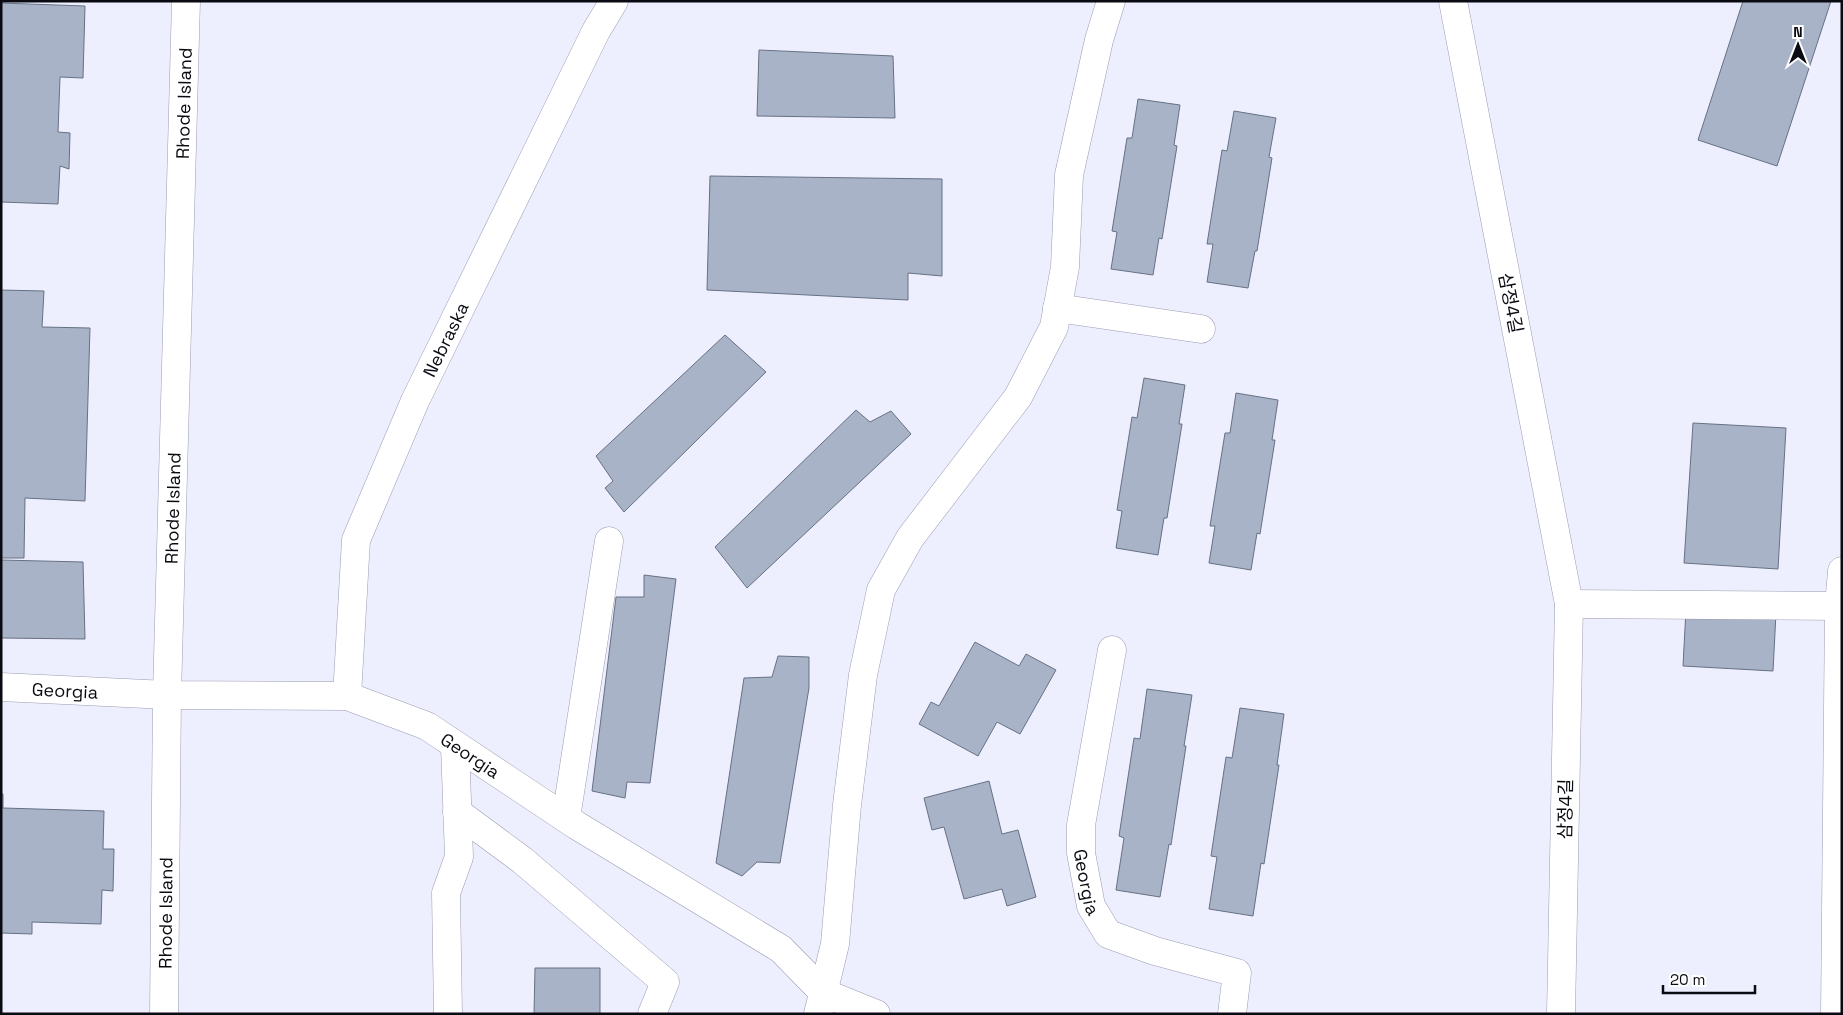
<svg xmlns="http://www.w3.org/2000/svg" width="1843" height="1015" viewBox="0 0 1843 1015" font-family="'Space Grotesk','Noto Sans KR',sans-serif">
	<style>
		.building { fill: #a8b3c8; stroke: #667184 }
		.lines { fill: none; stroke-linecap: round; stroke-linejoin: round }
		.minor-casing { stroke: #9a9cb2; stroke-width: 29 }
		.minor { stroke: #fff; stroke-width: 28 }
		.labels { text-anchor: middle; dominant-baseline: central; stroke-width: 4; stroke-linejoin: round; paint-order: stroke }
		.street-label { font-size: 18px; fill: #0a0b12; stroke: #fff }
	</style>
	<rect width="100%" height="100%" fill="#eeeffe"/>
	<path class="building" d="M1743,1H1831L1777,166L1698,140Z
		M1,3L85,6L83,78L60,77L58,132L70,133L69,169L60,166L58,204L1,202Z
		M759,50L893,56L895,118L757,116Z
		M1138,99L1180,105L1174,145L1177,146L1162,239L1159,238L1153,275L1111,269L1117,232L1112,231L1127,138H1132Z
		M1234,111L1276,118L1269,157L1272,158L1257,251H1255L1248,288L1207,282L1213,244H1207L1222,150L1227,151Z
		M710,176L942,179V276L908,273V300L707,290Z
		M1,290L44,291L42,327L90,328L85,501L25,498L24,558H1Z
		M725,335L766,372L624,512L605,488L613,481L596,456Z
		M1144,378L1185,385L1179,424H1182L1167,518H1164L1158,555L1116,548L1122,511L1117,510L1132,417L1137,418Z
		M1236,393L1278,400L1272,440H1275L1260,534L1257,533L1251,570L1209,563L1215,526H1210L1225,433H1230Z
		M856,410L870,422L891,411L911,434L747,588L715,547Z
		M1693,423L1786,428L1778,569L1684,563Z
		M1,560L83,562L85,639L1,638Z
		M644,575L676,579L650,783L627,782L625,798L592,791L616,597H644Z
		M1686,609L1776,613L1773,671L1683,666Z
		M975,642L1019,666L1026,654L1056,670L1020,734L997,722L978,756L919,724L931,702L939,706Z
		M778,656L809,657V688L780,863L757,862L742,876L716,863L744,678L772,677Z
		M1147,689L1192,695L1184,746H1186L1171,845L1169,844L1160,897L1116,890L1124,838L1119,836L1134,738L1140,739Z
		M1240,708L1284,714L1277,765H1279L1264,864L1261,863L1253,916L1209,909L1217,857L1211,856L1226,757L1232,758Z
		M989,781L1002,834L1018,830L1036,897L1007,906L1002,889L964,899L944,827L932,830L924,798Z
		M1,794H3V808L104,811L103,849H114L113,891L102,890L101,924L32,922V934L1,933Z
		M535,968H600V1014H534Z"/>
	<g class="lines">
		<g class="minor-casing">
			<g id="minor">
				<path d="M1453,1L1569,604L1561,1014"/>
				<path d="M1057,308L1201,329"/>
				<path d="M1569,604L1839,606"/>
				<path id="s1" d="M1112,650L1081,825V853L1091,906L1108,934L1155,951L1237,973L1232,1014"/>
				<path id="s2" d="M1,687L167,695L347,696L427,726L576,825L781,949L824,993L876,1014"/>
				<path id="s3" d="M347,696L356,540L415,401L596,31L614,1"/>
				<path d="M457,812L522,860L665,982L652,1014"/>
				<path d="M566,818L609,541"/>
				<path id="s4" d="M164,1014L167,695L186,1"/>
				<path d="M448,1014L446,893L459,857L455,745"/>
				<path d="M818,1014L835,944L847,805L863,675L881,590L910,538L1018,397L1054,327L1065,267L1069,175L1099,40L1111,1"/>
				<path d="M1835,1014L1839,606L1842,571"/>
			</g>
		</g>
		<use href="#minor" class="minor"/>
	</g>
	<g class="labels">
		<g class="street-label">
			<text stroke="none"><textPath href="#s4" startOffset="911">Rhode Island</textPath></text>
			<text transform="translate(1511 303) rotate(79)">삼정4길</text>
			<text stroke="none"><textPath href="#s3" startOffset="376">Nebraska</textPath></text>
			<text stroke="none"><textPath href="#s4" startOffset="506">Rhode Island</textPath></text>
			<text stroke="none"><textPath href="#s2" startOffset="64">Georgia</textPath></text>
			<text stroke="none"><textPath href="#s2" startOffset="484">Georgia</textPath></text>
			<text transform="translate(1565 809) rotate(-89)">삼정4길</text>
			<text stroke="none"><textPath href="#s1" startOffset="235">Georgia</textPath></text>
			<text stroke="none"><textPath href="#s4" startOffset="101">Rhode Island</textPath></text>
		</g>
	</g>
	<rect width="1843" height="1015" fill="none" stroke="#0a0b12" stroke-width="5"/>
	<g transform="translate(1798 45)" stroke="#ffffff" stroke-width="4" paint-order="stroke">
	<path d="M0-4L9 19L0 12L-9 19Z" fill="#0a0b12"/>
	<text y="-8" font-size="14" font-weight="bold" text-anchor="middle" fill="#0a0b12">N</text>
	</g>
	<path d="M1663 985v8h92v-8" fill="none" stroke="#0a0b12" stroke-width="2.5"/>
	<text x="1670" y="985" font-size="15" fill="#0a0b12" stroke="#ffffff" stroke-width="4" paint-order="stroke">20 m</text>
</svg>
